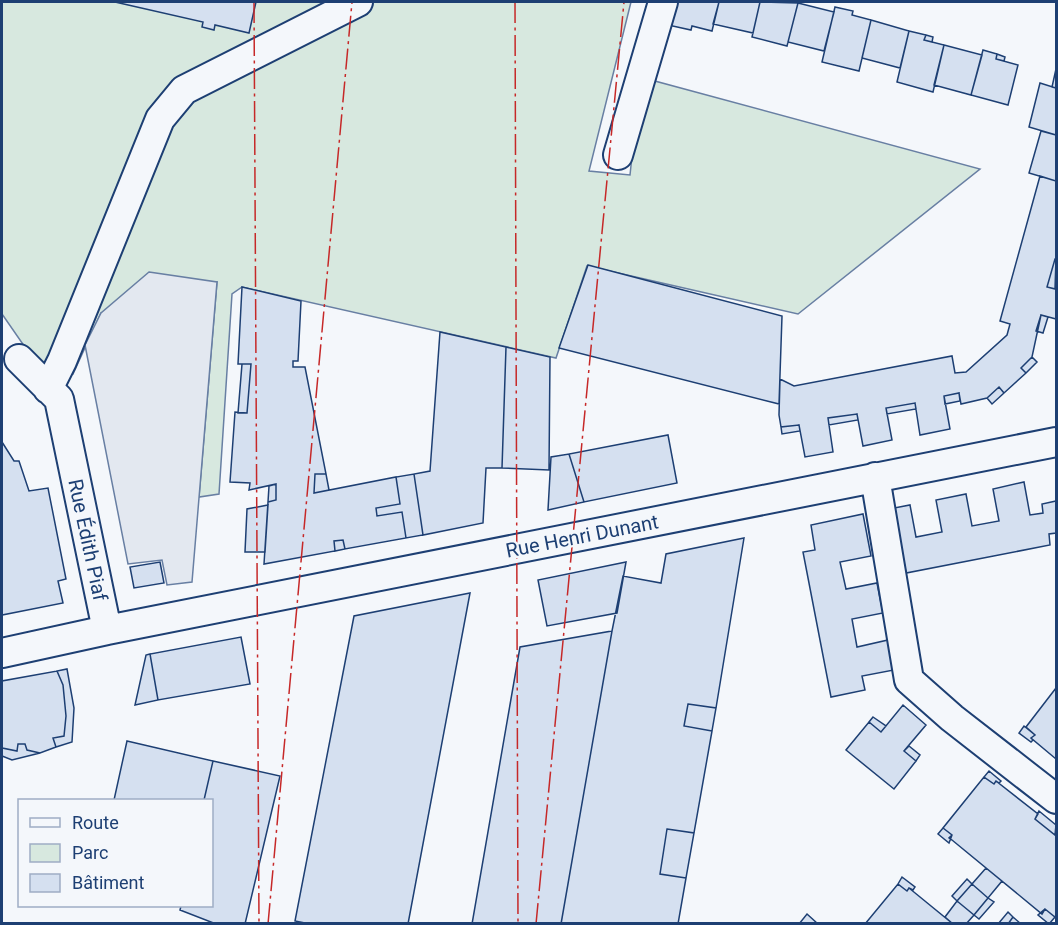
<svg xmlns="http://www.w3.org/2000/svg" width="1058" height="925" viewBox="0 0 1058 925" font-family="Roboto,sans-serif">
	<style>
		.green { fill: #d7e8df; stroke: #687fa3; stroke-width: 1.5 }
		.parking { fill: #e3e8f0; stroke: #687fa3; stroke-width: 1.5 }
		.building { fill: #d5e0f0; stroke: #1d3f73; stroke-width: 1.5 }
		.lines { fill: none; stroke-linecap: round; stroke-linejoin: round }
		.street-casing { stroke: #1d3f73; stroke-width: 32 }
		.street { stroke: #f4f7fb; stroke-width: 28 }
		.power { stroke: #c62828; stroke-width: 1.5; stroke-dasharray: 21 4.5 3 4.5; stroke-linecap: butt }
		.labels { text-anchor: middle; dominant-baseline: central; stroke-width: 4.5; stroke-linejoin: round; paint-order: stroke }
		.street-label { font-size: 20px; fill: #1d3f73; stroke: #f4f7fb }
	</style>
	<rect width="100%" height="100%" fill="#f4f7fb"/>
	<path class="green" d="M2,2H631L589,171L630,175L635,128L651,80L980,169L798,314L587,266L556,358L242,287L232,294L219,494L199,497L217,282L101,313L73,374L49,360L38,366L2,314Z"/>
	<path class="parking" d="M149,272L217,282L192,582L167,585L162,560L128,564L85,345L101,313Z"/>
	<path class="building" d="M115,2H256L249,33L215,25L214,30L202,27L203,22Z
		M674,2H719L712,31L692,26L691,30L668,25Z
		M719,2H760L753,33L713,24Z
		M760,2L798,3L787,46L752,37Z
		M798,3L834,12L824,51L788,42Z
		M835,7L853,11L852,15L871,20L859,71L822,62Z
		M871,20L909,31L900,68L862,58Z
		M909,31L926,35L924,40L944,45L933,92L897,82Z
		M926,35L933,37L932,42L924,40Z
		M944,45L982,55L971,95L934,85Z
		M983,50L997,54L996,59L1018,65L1008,105L971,95Z
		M997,54L1005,57L1004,61L996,59Z
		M1056,69V88L1052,87Z
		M1040,83L1056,88V135L1029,127Z
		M1041,131L1056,135V181L1029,173Z
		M1040,176L1056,181V259H1055L1047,287L1056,289V319L1041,315L1032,357L1021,368L1026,373L1004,393L999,387L987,398L961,404L959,393L944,396L950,429L920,435L915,403L886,408L892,440L863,446L857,414L828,418L833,452L805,457L799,425L781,427L779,415L780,379L794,386L952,356L955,373L966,372L1007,335L1010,324L1000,321Z
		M1055,259H1056L1055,289L1047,287Z
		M588,265L782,316L779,404L559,348Z
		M242,287L301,301L298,361H293V367H305L326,474H315L314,493L396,477L400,504L376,508L377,516L402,512L406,538L345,549L343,540L334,541L335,551L264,564L268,502L276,500V484L249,490L250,483L230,482L235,412L247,413L251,364H238Z
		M1041,315L1048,317L1043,333L1036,331Z
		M440,332L506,347L502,468H486L483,523L423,535L414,474L430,471Z
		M506,347L550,357L549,470L502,468Z
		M1032,357L1037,362L1026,373L1021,368Z
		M242,364H251L247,413H238Z
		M999,387L1004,393L992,404L987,398Z
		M959,393L960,401L945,404L944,396Z
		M915,403L916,409L887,414L886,408Z
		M857,414L858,420L829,425L828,418Z
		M799,425L800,431L782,434L781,427Z
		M668,435L677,483L584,502L569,454Z
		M2,442L14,461H19L29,491L48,488L66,579L58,581L63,603L2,615Z
		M569,454L584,502L548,510L551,457Z
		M315,474H326L329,490L314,493Z
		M414,474L423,535L406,538L402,512L377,516L376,508L400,504L396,477Z
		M1024,482L1030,515L1043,513L1042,504L1056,501V533L1049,534L1050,545L906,573L894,508L910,505L916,537L942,532L936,500L966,494L972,526L999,521L993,489Z
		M276,484V500L268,502L269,486Z
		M268,505L265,552H245L247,509Z
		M863,514L871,556L840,562L846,589L877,583L883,613L852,619L857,647L888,640L894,670L862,676L865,690L831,697L803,552L815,550L811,525Z
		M744,538L716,708L688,704L684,726L712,731L694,833L667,829L660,874L686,878L678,924H561L612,631L623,576L661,583L666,554Z
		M343,540L345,549L335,551L334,541Z
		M160,562L164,583L134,588L130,567Z
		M626,562L617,613L547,626L538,580Z
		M470,593L408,924H310L295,921L354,616Z
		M612,631L561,924H472L520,647Z
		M241,637L250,684L158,700L150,654Z
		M150,654L158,700L135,705L146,655Z
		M67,669L74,708L72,742L56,747L53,738L64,736L66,716L63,685L57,671Z
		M57,671L63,685L66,716L64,736L53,738L56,747L40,753L27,750L25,744H18L17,751L2,748V681Z
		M1056,688V759L1031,738L1035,735L1026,727Z
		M688,704L716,708L712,731L684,726Z
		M903,705L926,725L904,751L916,761L894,789L846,750L869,722L881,732Z
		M873,717L886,726L881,732L869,722Z
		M1024,726L1035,735L1031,738L1033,740L1031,742L1019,733Z
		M127,741L213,761L204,800H114Z
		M18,744H25L27,750L40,753L12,760L2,756V748L17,751Z
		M909,746L920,755L916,761L904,751Z
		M213,761L280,776L245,924H216L180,910L181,906H212V800H204Z
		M989,771L1001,781L999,783L996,781L994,784L984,777Z
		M984,777L994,784L996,781L1038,814L1035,819L1055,835L1056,833V915L1055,917L1045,909L1042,914L952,840L949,838L952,835L943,828Z
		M1039,811L1056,825L1055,835L1035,819Z
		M943,828L952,835L949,843L938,834Z
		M667,829L694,833L686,878L660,874Z
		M986,868L1002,881L988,898L972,884Z
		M902,877L915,887L913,890L909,888L907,891L898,884Z
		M967,879L972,884L957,901L952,896Z
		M898,884L907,891L909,888L953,924H865Z
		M972,884L988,898L974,915L957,901Z
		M988,898L994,902L979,919L974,915Z
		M957,901L974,915L966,924H953L945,917Z
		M1045,909L1055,917L1049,924L1038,915Z
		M1008,912L1013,917L1008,924H998Z
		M807,914L818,924H799Z
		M1013,917L1021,924H1008Z"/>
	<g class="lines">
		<g class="street-casing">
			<path id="street" d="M618,155L663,2
				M48,389L62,361L160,119L184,90L358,2
				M875,477L909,680L952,718L1056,799
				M107,630L1056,442
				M2,653L107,630L59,399L19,359"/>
		</g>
		<use href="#street" class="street"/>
		<path class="power" d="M254,2L259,924
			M515,2L518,924
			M268,924L352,2
			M536,924L624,2"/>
	</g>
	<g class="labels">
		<g class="street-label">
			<text transform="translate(582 536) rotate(-11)">Rue Henri Dunant</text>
			<text transform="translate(88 540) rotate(78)">Rue Édith Piaf</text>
		</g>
	</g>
	<rect width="1058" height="925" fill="none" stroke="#1d3f73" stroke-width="6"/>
	<rect x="18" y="799" width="195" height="108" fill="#f4f7fb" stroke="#9eadc5" stroke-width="1.5"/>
	<rect x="30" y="818" width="30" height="9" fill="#f4f7fb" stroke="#9eadc5" stroke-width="1.5"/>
	<text x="72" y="829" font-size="18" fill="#1d3f73">Route</text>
	<rect x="30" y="844" width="30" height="18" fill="#d7e8df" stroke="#9eadc5" stroke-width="1.5"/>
	<text x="72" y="859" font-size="18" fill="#1d3f73">Parc</text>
	<rect x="30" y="874" width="30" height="18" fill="#d5e0f0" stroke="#9eadc5" stroke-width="1.5"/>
	<text x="72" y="889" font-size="18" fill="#1d3f73">Bâtiment</text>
</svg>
